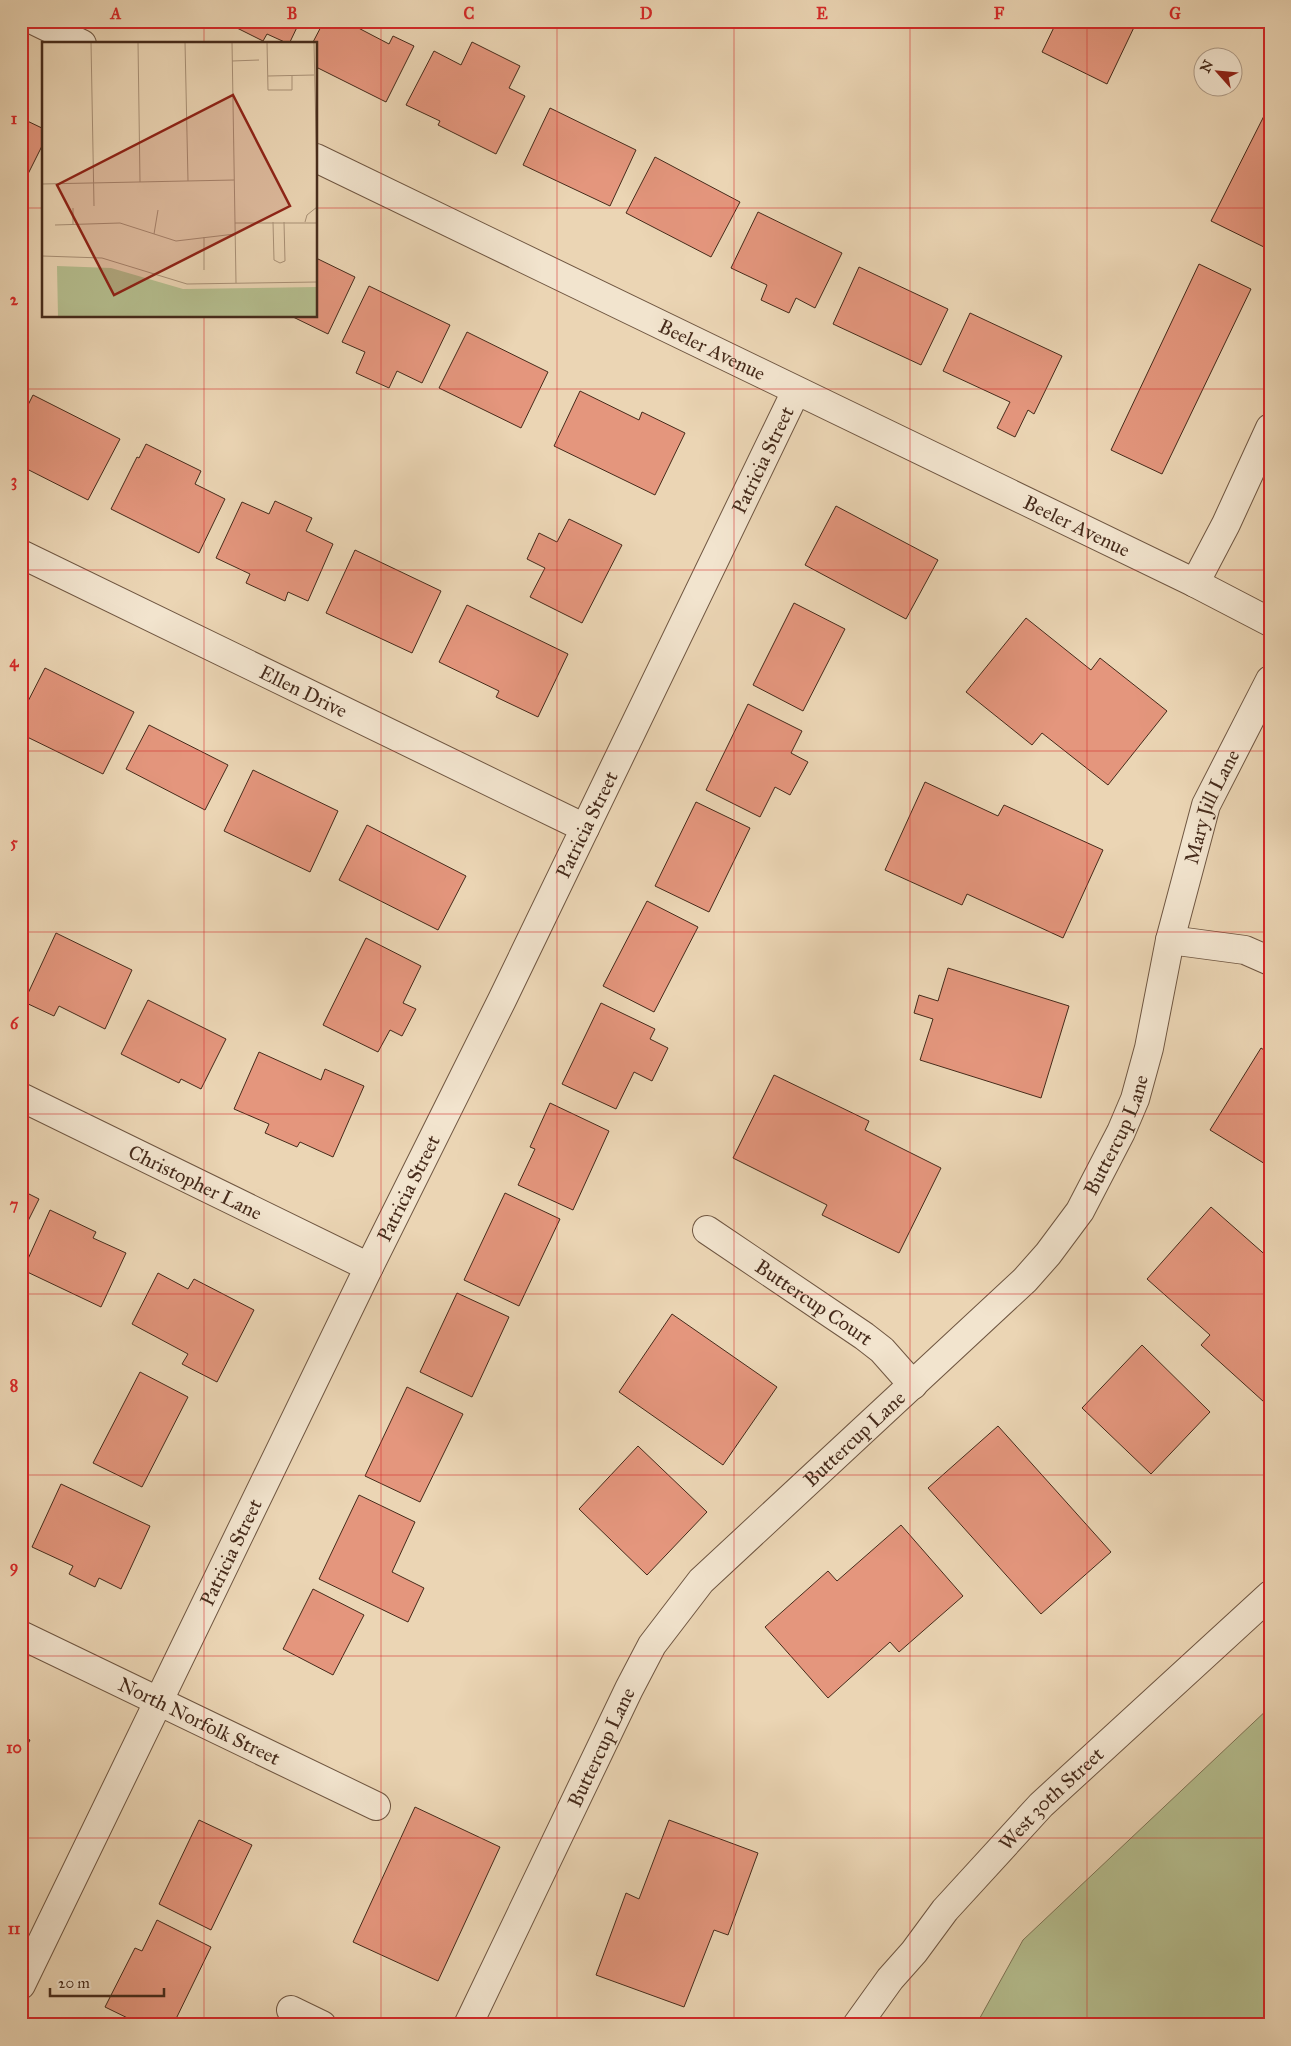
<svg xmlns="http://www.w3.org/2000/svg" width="1291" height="2046" viewBox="0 0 1291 2046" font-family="'IM FELL Great Primer',serif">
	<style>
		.green { fill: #b5be8f; stroke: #7e7455 }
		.building { fill: #e4967d; stroke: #462b1b }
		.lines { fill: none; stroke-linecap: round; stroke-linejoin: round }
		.minor-casing { stroke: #6f5641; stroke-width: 30 }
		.minor { stroke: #f2e4ce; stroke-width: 28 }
		.grid { fill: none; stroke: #d62828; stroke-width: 1; stroke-opacity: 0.55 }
		.labels { text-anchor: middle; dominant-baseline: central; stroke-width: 4; stroke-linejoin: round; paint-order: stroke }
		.street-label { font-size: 20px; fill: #462b1b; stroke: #f2e4ce }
		.inset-road { fill: none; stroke: #a99177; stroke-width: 1 }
		.view { fill: #8f2418; fill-opacity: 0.15; stroke: #8f2418; stroke-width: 2.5 }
		.inset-edge { fill: none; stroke: #462b1b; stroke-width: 2.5 }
		.neatline { fill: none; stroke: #d62828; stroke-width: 2 }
		.grid-label { font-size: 16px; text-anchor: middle; font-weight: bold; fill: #d62828 }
	</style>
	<rect width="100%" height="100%" fill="#ebd5b4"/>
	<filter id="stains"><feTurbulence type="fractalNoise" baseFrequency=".004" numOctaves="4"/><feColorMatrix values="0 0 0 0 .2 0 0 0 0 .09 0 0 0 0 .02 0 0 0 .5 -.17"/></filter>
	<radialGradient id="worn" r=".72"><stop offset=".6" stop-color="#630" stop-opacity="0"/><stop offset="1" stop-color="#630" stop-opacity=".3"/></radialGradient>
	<path class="green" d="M1270,1707V2025H976L1023,1940Z"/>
	<path class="building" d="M236,21H300L289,44L267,34L263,41L233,26Z
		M324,21H345L389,44L393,36L414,46L386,102L316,67V44H312Z
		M1057,21H1137L1107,84L1042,52Z
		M472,42L520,66L509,88L525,96L496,154L438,125L440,121L406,105L434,51L461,65Z
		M1270,104V241L1266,248L1211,221Z
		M550,108L636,150L610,206L523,165Z
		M21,118L44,129V142L21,188Z
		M655,157L740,202L711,257L626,213Z
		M758,212L842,253L815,308L796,298L789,313L761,300L767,285L731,268Z
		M316,258L355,277L328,334L291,316H316Z
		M1199,264L1251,289L1162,474L1111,450Z
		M859,267L948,309L921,365L833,324Z
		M369,286L450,325L422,383L397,371L389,388L356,373L365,352L342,342Z
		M970,313L1062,356L1034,414L1028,410L1015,437L997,428L1010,402L943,371Z
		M467,332L548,372L521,428L439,388Z
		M580,391L639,420L642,412L685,433L655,495L554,446Z
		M33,395L120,439L88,500L21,466V419Z
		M146,444L201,471L195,484L225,499L199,553L111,509L137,457L139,458Z
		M275,501L312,518L306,531L333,544L308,601L288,592L285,601L246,583L250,574L216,558L242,502L269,514Z
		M836,506L938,560L906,619L805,565Z
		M569,519L622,545L582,623L530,597L545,568L527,559L539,533L557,542Z
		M355,550L441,591L412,653L326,613Z
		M794,603L845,629L803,711L753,685Z
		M467,605L568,654L538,717L496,697L499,691L439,662Z
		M1026,618L1091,670L1100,658L1167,711L1108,785L1042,733L1032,745L966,692Z
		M45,668L134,712L103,774L21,734V715Z
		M748,704L802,731L791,753L808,762L790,795L775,787L760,817L706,790Z
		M149,725L228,765L205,810L126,769Z
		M253,770L338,811L310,872L224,831Z
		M925,782L998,816L1004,805L1103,850L1063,938L967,894L962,905L885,870Z
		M696,802L750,828L709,912L655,886Z
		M367,825L466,876L438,930L339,880Z
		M647,901L698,927L654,1012L603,986Z
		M56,933L132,970L105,1029L59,1006L54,1016L24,1002Z
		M366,938L421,966L403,1003L416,1009L402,1036L390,1030L378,1052L323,1025Z
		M948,968L1069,1006L1041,1098L920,1060L933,1019L914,1013L919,995L938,1001Z
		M148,1000L226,1039L201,1089L181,1079L179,1083L121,1054Z
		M601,1003L655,1029L650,1039L668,1048L652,1081L634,1072L616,1109L562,1084Z
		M1261,1048L1270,1054V1167L1210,1130Z
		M259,1052L321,1080L325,1069L364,1086L333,1157L300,1142L297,1147L265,1133L269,1124L234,1109Z
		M774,1075L869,1121L865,1130L941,1168L899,1253L822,1215L827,1205L733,1158Z
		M550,1103L609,1131L573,1210L518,1185L535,1149L530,1147Z
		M21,1190L39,1199L21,1235Z
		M505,1193L560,1219L519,1306L464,1280Z
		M1211,1207L1270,1259V1272L1266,1276L1270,1279V1395L1264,1402L1201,1345L1210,1335L1147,1279Z
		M50,1210L96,1232L93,1238L126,1253L101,1307L23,1270Z
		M158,1273L188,1289L194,1279L254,1310L217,1382L182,1364L188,1354L132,1324Z
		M457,1293L509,1317L472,1397L420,1372Z
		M672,1314L777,1387L723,1465L619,1392Z
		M1142,1345L1210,1412L1151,1474L1082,1408Z
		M140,1372L188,1397L142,1487L93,1463Z
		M407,1387L463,1414L420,1502L365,1476Z
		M998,1426L1111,1552L1041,1614L928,1488Z
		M638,1446L707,1512L647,1575L579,1509Z
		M61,1484L150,1526L121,1589L99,1578L95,1587L69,1574L73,1566L32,1547Z
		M359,1495L415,1522L392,1572L424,1588L408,1622L319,1579Z
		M901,1525L963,1596L899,1652L890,1642L828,1698L765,1627L828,1571L837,1581Z
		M313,1589L364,1615L333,1675L283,1649Z
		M21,1736L30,1740L21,1757Z
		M415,1807L500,1847L438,1981L353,1942Z
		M199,1820L252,1845L211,1930L159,1904Z
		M669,1820L758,1853L728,1935L714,1930L684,2007L596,1975L626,1893L639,1899Z
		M157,1920L211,1947L173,2025H142L105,2007L135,1948L142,1951Z"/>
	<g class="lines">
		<g class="minor-casing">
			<g id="minor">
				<path d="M35,21L82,44"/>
				<path id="s1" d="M316,158L1195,583L1270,622"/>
				<path id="s2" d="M21,554L585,828"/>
				<path d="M1195,583L1226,524L1270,428"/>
				<path d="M1170,940L1245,950L1270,961"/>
				<path id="s3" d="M21,1097L369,1267"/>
				<path id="s4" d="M707,1230L864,1336L882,1350L913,1385"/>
				<path id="s5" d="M21,1635L376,1806"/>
				<path id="s6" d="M21,1985L369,1267L502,1000L796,391"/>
				<path d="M291,2010L322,2025"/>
				<path id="s7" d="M468,2025L629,1689L652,1645L701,1581L1025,1280L1048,1254L1080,1211L1121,1132L1135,1099L1149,1048L1170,940L1206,805L1270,680"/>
				<path id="s8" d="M857,2025L890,1979L914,1952L945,1910L1041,1805L1270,1595"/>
			</g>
		</g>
		<use href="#minor" class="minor"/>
	</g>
	<path class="grid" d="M204,21V44M381,21V2025M557,21V2025M734,21V2025M910,21V2025M1087,21V2025M21,208H44M316,208H1270M204,316V2025M21,389H1270M21,570H1270M21,751H1270M21,932H1270M21,1114H1270M21,1294H1270M21,1475H1270M21,1656H1270M21,1838H1270"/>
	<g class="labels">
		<g class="street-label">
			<text stroke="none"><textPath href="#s1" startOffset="440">Beeler Avenue</textPath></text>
			<text stroke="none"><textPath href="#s6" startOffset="1696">Patricia Street</textPath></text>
			<text stroke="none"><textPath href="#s1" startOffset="845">Beeler Avenue</textPath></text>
			<text stroke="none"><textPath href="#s2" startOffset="314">Ellen Drive</textPath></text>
			<text stroke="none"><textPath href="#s7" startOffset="1461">Mary Jill Lane</textPath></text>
			<text stroke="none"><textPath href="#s6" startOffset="1291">Patricia Street</textPath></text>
			<text stroke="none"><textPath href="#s7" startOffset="1118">Buttercup Lane</textPath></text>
			<text stroke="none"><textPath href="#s3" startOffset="194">Christopher Lane</textPath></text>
			<text stroke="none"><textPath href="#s6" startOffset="886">Patricia Street</textPath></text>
			<text stroke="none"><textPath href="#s4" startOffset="129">Buttercup Court</textPath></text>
			<text stroke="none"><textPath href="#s7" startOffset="712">Buttercup Lane</textPath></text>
			<text stroke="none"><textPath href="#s6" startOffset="481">Patricia Street</textPath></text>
			<text stroke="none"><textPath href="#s5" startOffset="198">North Norfolk Street</textPath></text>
			<text stroke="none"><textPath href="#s7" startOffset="308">Buttercup Lane</textPath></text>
			<text stroke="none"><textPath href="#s8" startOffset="299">West 30th Street</textPath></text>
		</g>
	</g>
	<g transform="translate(42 42)">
		<rect width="275" height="275" fill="#ebd5b4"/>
		<path d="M15,224L69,226L141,247L275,245V275H16Z" fill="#b5be8f"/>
		<path class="inset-road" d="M49,0L52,164M96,0L98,140M143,0L146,139M190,0L194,241M225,0L226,48H250V33M272,0L275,140M190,19L217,18M226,34L272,33M0,142L192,138M31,166V182M231,180L232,218L238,221L243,219L242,180M263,180L265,173L275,165M193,181H275M13,183L78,181L134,199L193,192M112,192L116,168M162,195V228M0,214L60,216L145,242L275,240"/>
		<path class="view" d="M191,53L248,164L72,253L15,143Z"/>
		<rect width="275" height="275" class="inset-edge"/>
	</g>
	<rect width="1291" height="2046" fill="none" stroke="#ebd5b4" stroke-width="55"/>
	<g transform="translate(1218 72) rotate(297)"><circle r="24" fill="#f2e4ce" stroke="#ad9a86"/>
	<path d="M0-4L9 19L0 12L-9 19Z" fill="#8f2418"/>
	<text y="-8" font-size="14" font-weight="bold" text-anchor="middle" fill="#462b1b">N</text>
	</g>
	<path d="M50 1988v8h114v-8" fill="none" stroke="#462b1b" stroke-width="2.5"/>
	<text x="58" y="1988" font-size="15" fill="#462b1b" stroke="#f2e4ce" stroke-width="4" paint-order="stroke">20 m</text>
	<rect x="28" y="28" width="1236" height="1990" class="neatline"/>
	<g class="grid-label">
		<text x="116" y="19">A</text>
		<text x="292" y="19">B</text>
		<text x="469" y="19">C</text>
		<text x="646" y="19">D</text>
		<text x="822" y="19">E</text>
		<text x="999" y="19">F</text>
		<text x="1175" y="19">G</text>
		<text x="14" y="124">1</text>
		<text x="14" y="305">2</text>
		<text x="14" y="486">3</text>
		<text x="14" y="667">4</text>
		<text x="14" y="848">5</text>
		<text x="14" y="1029">6</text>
		<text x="14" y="1210">7</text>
		<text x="14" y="1391">8</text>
		<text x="14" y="1572">9</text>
		<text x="14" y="1753">10</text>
		<text x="14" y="1934">11</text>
	</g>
	<rect width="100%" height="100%" filter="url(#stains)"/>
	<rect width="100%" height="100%" fill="url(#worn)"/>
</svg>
